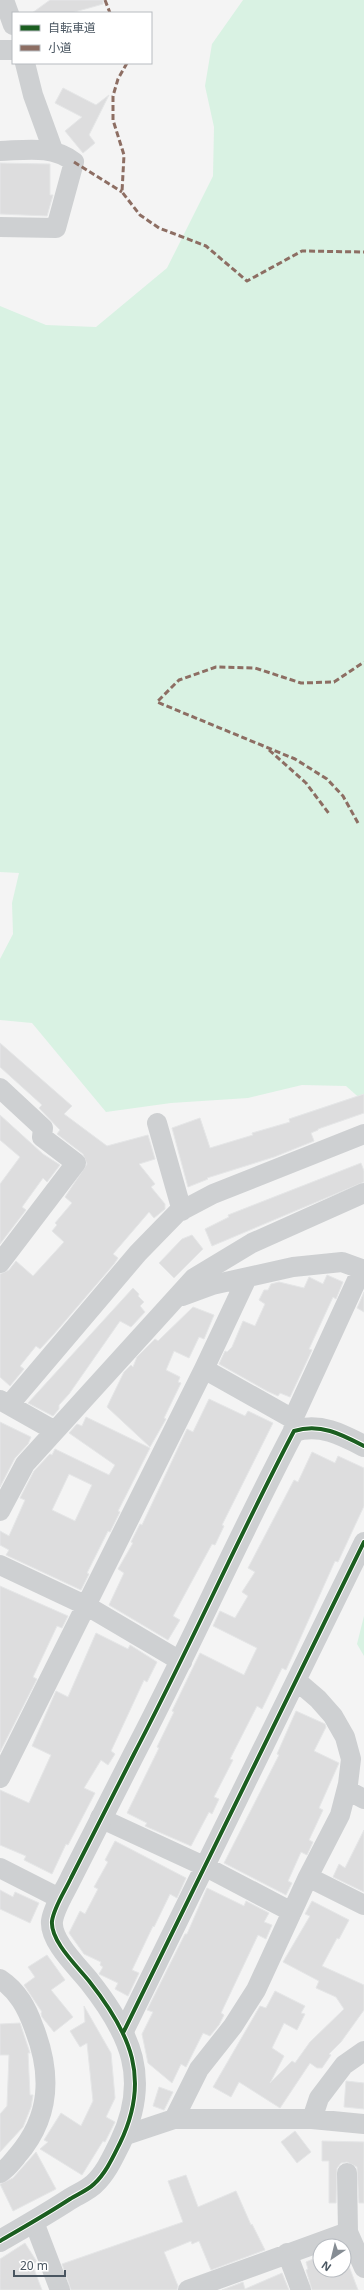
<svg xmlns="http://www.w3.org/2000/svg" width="364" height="2290" viewBox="0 0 364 2290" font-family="'Noto Sans','Noto Sans JP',sans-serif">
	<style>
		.green { fill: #d9f2e3 }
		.building { fill: #ddddde; stroke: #e5e6e7; fill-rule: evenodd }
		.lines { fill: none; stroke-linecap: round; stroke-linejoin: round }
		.minor { stroke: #ced0d2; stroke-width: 20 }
		.tertiary { stroke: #ced0d2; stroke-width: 22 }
		.quiet { stroke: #8d6e63; stroke-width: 3; stroke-dasharray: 6 3; stroke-linecap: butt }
		.cycleway-casing { stroke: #fff; stroke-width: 6 }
		.cycleway { stroke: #1b5e20; stroke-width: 4 }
	</style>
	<rect width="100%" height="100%" fill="#f4f4f4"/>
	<path class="green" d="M243,0H364V1102L346,1086L302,1085L248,1098L171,1103L106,1112L32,1023L0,1020V959L13,934L12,903L19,873L0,872V306L46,325L96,327L167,268L213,176L214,127L205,86L212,44Z
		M364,1616V1656L357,1644Z"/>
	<path class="building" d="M50,0H103V4L71,13H32Z
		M63,88L96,105L109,95L89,135L95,143L83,153L65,131L82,117L55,103Z
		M0,163L50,164V195H53L47,216L0,214Z
		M0,1043L72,1106L64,1114L107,1146L148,1135L155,1159L139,1164L155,1184L151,1187L165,1204V1209L154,1218L149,1212L113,1254L118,1258L114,1264L54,1334L40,1349L36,1346L20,1366L24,1369L10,1386L0,1377V1274L9,1270L16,1261L33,1276L64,1242L52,1231L57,1225L55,1223L72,1203L65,1197L87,1164L83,1154L57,1134L60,1130L39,1108L42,1105L0,1067Z
		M364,1094V1113L318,1129V1130L311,1133L314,1141L274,1157L207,1178L208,1179L188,1187L172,1128L200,1118L210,1148L253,1135L252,1133L290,1122L289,1119Z
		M0,1115L43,1154L60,1165L47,1182L43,1178L22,1207L26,1210L0,1244V1184L20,1157L0,1140Z
		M361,1163L364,1171V1182L212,1246L205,1229L229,1217L228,1215Z
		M192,1235L203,1249L174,1278L159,1263L182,1239Z
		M327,1275L343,1282L336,1299L333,1297L309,1349L312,1350L290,1397L280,1393L278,1396L267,1391L219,1364L225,1351L227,1352L232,1347L243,1321L255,1326L265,1304L259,1300L264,1290H268L271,1284L279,1282L304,1288L309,1277L323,1284Z
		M133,1288L139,1294L138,1296L144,1302L140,1306L145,1312L131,1327L120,1321L69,1394L59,1405V1409L53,1416L28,1403Z
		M364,1292V1312L357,1308Z
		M193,1307L214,1315L204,1339L199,1337L189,1358L174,1351L166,1370L180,1377L178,1382L181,1383L164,1418L166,1419L150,1447L107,1407L124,1372L131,1365L133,1367L137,1357L155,1339L158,1341Z
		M209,1399L245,1416L248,1411L273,1423L222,1525L224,1526L215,1545L212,1544L173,1616L180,1620L168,1640L109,1605L124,1573L118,1569L133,1543L131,1542L140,1524L142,1525L187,1429L193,1432Z
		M86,1417L150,1448L118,1511L120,1512L110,1532L108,1531L87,1573L89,1574L81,1590L6,1555L9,1550L0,1545V1531L9,1536L25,1500L20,1498L34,1471L50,1454L52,1455L55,1449L109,1475L115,1465L69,1433L77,1424L82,1426ZM69,1474L92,1485L75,1521L52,1510Z
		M0,1422L31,1437L28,1444L15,1458L0,1487Z
		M312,1452L335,1463L338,1456L364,1468V1506L338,1562L335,1561L286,1670L282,1668L262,1709L257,1706L230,1759L233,1760L214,1797L219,1799L212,1814L209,1812L191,1846L145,1826L147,1823L127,1813L159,1748L157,1747L174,1712L172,1711L200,1653L244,1675L257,1648L213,1626L220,1611L235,1618L248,1596L242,1592L255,1572L248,1568L294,1480L298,1482Z
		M0,1586L68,1616L62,1628L57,1626L33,1677L37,1679L0,1752Z
		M96,1633L128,1649L130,1645L157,1662L147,1682L144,1680L111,1751L115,1754L108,1765L101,1760L84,1788L95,1793L68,1845L66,1844L52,1874L24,1860L26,1856L0,1845V1790L29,1803L51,1755L32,1746L56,1691L68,1697Z
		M296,1711L325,1724L326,1727L314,1751L339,1763L319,1808L323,1810L309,1840L313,1842L307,1855L301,1852L288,1881L292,1883L286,1895L224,1863L279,1755L277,1754Z
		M364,1830V1892L333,1877L339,1864L345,1868Z
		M115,1841L186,1878L177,1898L170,1894L154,1927L153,1926L132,1970L139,1973L128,1996L115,1989L118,1983L99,1974L103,1967L100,1965L101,1962L84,1954L69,1933L80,1911L85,1914L98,1889L94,1887L108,1862L105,1860Z
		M207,1888L244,1906L246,1901L269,1913L264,1922L272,1925L266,1939L258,1935L221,2013L224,2015L219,2025L210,2036L203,2033L186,2067L181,2064L172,2083L148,2063L142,2034L153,2012L147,2010L185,1934H187Z
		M0,1890L13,1897L15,1892L39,1903L30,1923L0,1909Z
		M312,1901L349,1920L339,1939L337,1938L322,1966L364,1985V2010L341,2042L329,2054L331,2055L322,2068H317L310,2063L280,2108L239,2082L231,2097L213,2087L260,2006L266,2008L275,1991L305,2006L301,2013L305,2014L297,2030L284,2023L272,2048L284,2056L270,2083L292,2061L295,2063L310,2042L344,2009L336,1997L316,1988L319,1981L283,1962L310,1916L305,1914Z
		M47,1955L65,1980L51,1990L73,2017L54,2032L42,2017L41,2013L42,2012L24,1985L35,1977L28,1967Z
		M84,2006L111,2053L115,2098L106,2117L115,2122L105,2142L103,2141L82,2175L40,2149L48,2142L44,2140L61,2113L81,2126L93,2101L87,2043L80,2047L70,2031L85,2022Z
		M20,2023L30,2053H28L30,2095H33L31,2107L23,2127L0,2152V2114L7,2106L9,2055H0V2024Z
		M346,2081L364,2083V2109L344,2107Z
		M159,2087L173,2092L164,2110L153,2106Z
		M295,2131L311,2152L297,2163L281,2142Z
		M322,2141L364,2142V2203H359L357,2167L347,2162L341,2163L337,2168L336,2203H329V2161H322Z
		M36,2152L56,2189L13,2211L0,2184L13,2178Z
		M186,2175L198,2207L236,2191L251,2225L252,2224L265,2250L211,2270L199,2241L192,2244L191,2241L164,2252L178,2286L177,2290H71L62,2264L183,2222L168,2181Z
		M25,2243L37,2262L32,2264L42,2290H0V2259Z
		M344,2253L358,2290H312L306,2270L308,2269L306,2262L320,2256V2270H344Z
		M282,2273L289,2290H222L243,2282L245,2289Z"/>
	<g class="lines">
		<path class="minor" d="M4,0L13,25
			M0,50H13
			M25,63L33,95L53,150
			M0,151C27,150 52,145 74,162L56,228L0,227
			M0,1088L43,1128L42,1137L76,1163L0,1263
			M157,1123L182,1211
			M182,1296L212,1285L293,1267L342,1262L364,1270
			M204,1369L293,1419
			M0,1400L55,1431
			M9,1405L138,1253L177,1213L213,1194L364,1134
			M294,1431L293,1419L362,1269
			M0,1511L25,1464L194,1278L252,1243L364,1193
			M0,1565L87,1606L182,1662
			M0,1778L204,1369L247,1278
			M347,1790L364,1799
			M100,1818L206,1867L292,1912
			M0,1868L61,1899
			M308,1877L364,1905
			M0,1979C18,1991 27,2008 34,2028C52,2074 51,2117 17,2156C12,2162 7,2169 0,2173
			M124,2031L364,1542
			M174,2119L199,2069L233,2026L256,1990L308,1877L340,1815L348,1784L351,1759L345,1737L333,1716L318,1699L297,1681
			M312,2119L319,2098L344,2065L364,2051
			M123,2136L174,2119H312L364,2124
			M347,2173L348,2232L364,2268
			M34,2222L60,2290
			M287,2253L301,2290
			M188,2290L348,2232"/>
		<path class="tertiary" d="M0,2241C24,2227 47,2214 70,2199C78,2194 88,2190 94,2184C106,2173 113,2157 120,2143C151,2079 131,2034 89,1981C78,1967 50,1941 52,1921C54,1907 65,1891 71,1878C92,1836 113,1795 134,1754C190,1647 238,1538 294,1431C320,1423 341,1434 364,1446"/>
		<path class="quiet" d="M105,0L110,13
			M127,63L118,79L113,96V120L124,155L122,192L140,215L159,228L206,246L247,281L302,251L364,252
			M74,162L122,192
			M269,750L306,783L330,815
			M358,823L343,796L327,779L295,759L157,702L179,680L216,667L255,668L301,683L334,682L364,662"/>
		<g class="cycleway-casing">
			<path id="cycleway" d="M124,2031L364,1542
				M0,2241C24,2227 47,2214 70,2199C78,2194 88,2190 94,2184C106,2173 113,2157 120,2143C151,2079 131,2034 89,1981C78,1967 50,1941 52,1921C54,1907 65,1891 71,1878C92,1836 113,1795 134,1754C190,1647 238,1538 294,1431C320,1423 341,1434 364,1446"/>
		</g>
		<use href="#cycleway" class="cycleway"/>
	</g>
	<rect x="12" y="12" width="140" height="52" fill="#ffffff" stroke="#b7bbc0"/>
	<rect x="20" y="25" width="20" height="6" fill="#1b5e20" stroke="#b7bbc0"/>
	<text x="48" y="32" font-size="12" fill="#4a5661">自転車道</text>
	<rect x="20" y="45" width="20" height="6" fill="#8d6e63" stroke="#b7bbc0"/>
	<text x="48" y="52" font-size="12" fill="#4a5661">小道</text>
	<g transform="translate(332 2258) rotate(215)"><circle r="19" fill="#ffffff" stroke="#b7bbc0"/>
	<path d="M0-3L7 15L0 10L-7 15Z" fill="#868d94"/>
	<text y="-6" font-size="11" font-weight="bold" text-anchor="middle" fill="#4a5661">N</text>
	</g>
	<path d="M14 2270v6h51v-6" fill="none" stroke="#4a5661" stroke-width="2"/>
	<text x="20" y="2270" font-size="12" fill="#4a5661" stroke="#ffffff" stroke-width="3" paint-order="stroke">20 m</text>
</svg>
